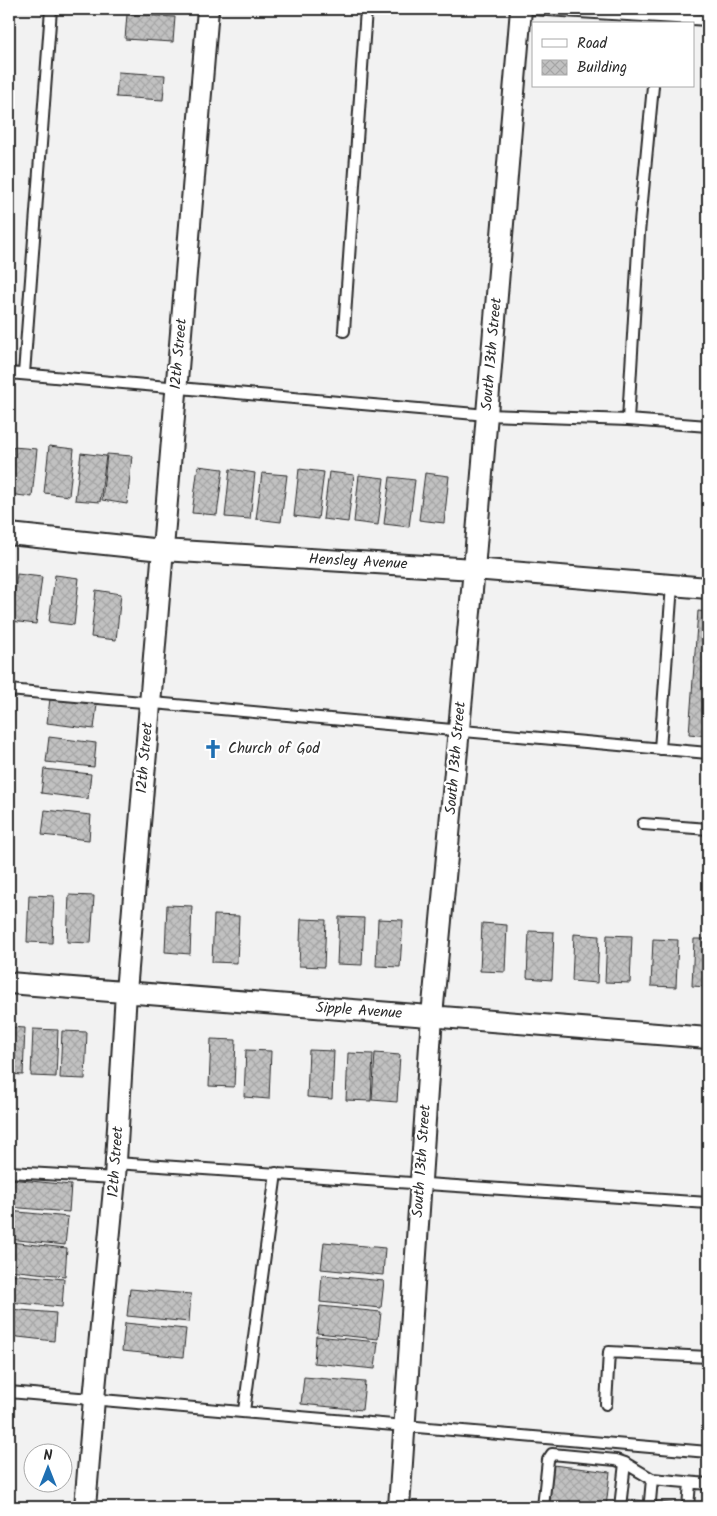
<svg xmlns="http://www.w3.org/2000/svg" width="717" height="1516" viewBox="0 0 717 1516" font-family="Kalam,sans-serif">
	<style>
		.building { fill: url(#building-cross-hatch); stroke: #2b2b2b }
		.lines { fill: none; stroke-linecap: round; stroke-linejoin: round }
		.lane-casing { stroke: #2b2b2b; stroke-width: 14 }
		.street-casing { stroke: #2b2b2b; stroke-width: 24 }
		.lane { stroke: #fff; stroke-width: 10 }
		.street { stroke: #fff; stroke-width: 20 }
		.labels { text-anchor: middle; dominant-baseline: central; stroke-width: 4.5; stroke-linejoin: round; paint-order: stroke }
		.street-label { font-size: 15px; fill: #2b2b2b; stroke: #fff }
		.poi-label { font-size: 15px; fill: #2b2b2b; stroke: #fff; text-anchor: start }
	</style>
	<defs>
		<pattern id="building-cross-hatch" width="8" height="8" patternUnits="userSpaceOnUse" patternTransform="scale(1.25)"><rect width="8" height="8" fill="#c1c1c1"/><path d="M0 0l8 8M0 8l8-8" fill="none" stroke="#a6a6a6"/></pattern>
	</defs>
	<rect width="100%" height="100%" fill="#f2f2f2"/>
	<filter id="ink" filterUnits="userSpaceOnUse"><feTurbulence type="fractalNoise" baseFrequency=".02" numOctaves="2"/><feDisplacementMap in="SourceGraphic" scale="10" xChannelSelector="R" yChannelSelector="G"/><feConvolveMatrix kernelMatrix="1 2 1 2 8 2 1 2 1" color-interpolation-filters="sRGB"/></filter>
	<g filter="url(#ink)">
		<path class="building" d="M127,14L175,17L173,42L125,39Z
			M118,72L165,75L163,100L116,97Z
			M49,446L74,449L69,496L44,493Z
			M13,447L37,449L32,497L9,494Z
			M81,453L106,456L100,502L75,500Z
			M107,454L132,456L127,504L102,500Z
			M198,466L223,469L217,515L192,513Z
			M230,469L255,473L250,519L225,517Z
			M299,469L324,472L318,519L294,516Z
			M329,472L354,475L348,522L323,519Z
			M262,473L287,475L281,522L256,519Z
			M425,473L449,476L444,523L419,520Z
			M359,475L384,478L378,525L354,522Z
			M390,477L415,480L409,527L384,524Z
			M17,574L42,577L36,624L11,621Z
			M55,575L79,578L74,625L49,622Z
			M96,590L121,594L116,640L91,637Z
			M698,611L708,612V736L689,734Z
			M50,699L97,704L94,729L47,723Z
			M49,737L96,743L94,767L46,762Z
			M44,769L91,774L88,799L41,793Z
			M45,810L91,815L89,840L42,835Z
			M29,895L54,896L52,943L27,942Z
			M69,895L94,896L91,943L67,942Z
			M167,905L192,906L190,954L165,952Z
			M214,915L239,916L237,963L212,962Z
			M339,917L364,918L362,965L337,964Z
			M301,919L326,920L324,967L299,966Z
			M378,919L403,920L400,967L376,966Z
			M482,923L507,925L505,972L480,971Z
			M529,931L554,932L552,980L527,978Z
			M574,934L599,936L597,983L572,981Z
			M607,935L632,936L630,983L605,982Z
			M653,939L678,940L676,987L651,986Z
			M694,939H708V987L692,986Z
			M9,1027L25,1028L23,1075L9,1074Z
			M33,1029L58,1030L56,1077L31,1076Z
			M62,1031L87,1032L85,1079L60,1078Z
			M211,1039L236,1040L234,1087L209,1086Z
			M246,1050L271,1051L269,1099L244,1097Z
			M309,1050L334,1051L332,1099L307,1097Z
			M348,1053L373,1054L371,1101L346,1100Z
			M375,1053L400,1055L397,1102L372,1100Z
			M10,1179L71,1185L69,1212L9,1207Z
			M9,1211L68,1217L65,1245L9,1239Z
			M9,1242L67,1248L65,1276L9,1270Z
			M324,1242L385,1248L383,1275L321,1269Z
			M9,1274L64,1279L62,1307L9,1302Z
			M322,1275L384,1281L381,1308L320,1302Z
			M130,1289L191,1294L189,1322L127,1316Z
			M320,1306L381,1312L378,1339L317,1333Z
			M9,1309L56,1313L54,1341L9,1336Z
			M125,1323L186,1329L183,1357L122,1351Z
			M316,1336L378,1342L375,1369L314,1363Z
			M304,1377L365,1382L362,1410L301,1404Z
			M553,1465L610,1472L606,1507H549Z
			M625,1499L679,1504V1507H625Z"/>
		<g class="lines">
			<g class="lane-casing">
				<path id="lane" d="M531,9L708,20
					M344,331L366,9
					M9,373L487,415L628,420L708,426
					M24,374L51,9
					M628,420L639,233L653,86
					M9,690L708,753
					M660,749L672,585
					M643,824L708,829
					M116,1163L708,1203
					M9,1172L115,1178
					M9,1392L708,1452
					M606,1404L609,1352L708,1357
					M244,1411L276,1173
					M650,1501L652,1479
					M543,1507L548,1460L552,1454L616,1460L625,1463L652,1479L708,1484
					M620,1507L625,1463
					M688,1507L690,1483"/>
			</g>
			<g class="street-casing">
				<path id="street" d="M9,534L162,550L474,569L708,588
					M9,983L708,1038
					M85,1507L94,1399L115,1178L126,992L208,9
					M399,1507L432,1016L474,569L521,9"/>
			</g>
			<use href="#lane" class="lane"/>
			<use href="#street" class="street"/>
		</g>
	</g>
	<defs>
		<g id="church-bare" transform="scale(1.5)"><path d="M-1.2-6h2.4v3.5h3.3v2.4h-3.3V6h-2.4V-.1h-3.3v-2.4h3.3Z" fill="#1f6fb2" stroke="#fff" stroke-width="2.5" paint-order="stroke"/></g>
	</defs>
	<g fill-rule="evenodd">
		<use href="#church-bare" x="213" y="749"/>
	</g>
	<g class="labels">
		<g class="street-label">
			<text transform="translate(179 354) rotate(-85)">12th Street</text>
			<text transform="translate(492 354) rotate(-85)">South 13th Street</text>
			<text transform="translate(358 562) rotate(3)">Hensley Avenue</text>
			<text transform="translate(145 758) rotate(-85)">12th Street</text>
			<text transform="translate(456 758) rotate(-85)">South 13th Street</text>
			<text transform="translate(359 1011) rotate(4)">Sipple Avenue</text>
			<text transform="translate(422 1161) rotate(-86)">South 13th Street</text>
			<text transform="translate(116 1162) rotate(-86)">12th Street</text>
		</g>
		<g class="poi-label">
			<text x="228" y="749">Church of God</text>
		</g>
	</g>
	<rect width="717" height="1516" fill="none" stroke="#fff" stroke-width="30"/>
	<rect x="15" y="15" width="687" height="1486" fill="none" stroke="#2b2b2b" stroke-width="2" filter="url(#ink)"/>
	<rect x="532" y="22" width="162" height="65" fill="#ffffff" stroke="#aaaaaa"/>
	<rect x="542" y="39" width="25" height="8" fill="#ffffff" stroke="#aaaaaa"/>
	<text x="577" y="48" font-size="15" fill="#2b2b2b">Road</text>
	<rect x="542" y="60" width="25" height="15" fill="url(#building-cross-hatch)" stroke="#aaaaaa"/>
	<text x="577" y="72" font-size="15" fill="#2b2b2b">Building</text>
	<g transform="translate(48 1468)"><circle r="24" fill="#ffffff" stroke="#aaaaaa"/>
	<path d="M0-4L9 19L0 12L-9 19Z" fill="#1f6fb2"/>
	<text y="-8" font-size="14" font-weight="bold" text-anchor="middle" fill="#2b2b2b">N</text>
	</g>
</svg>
